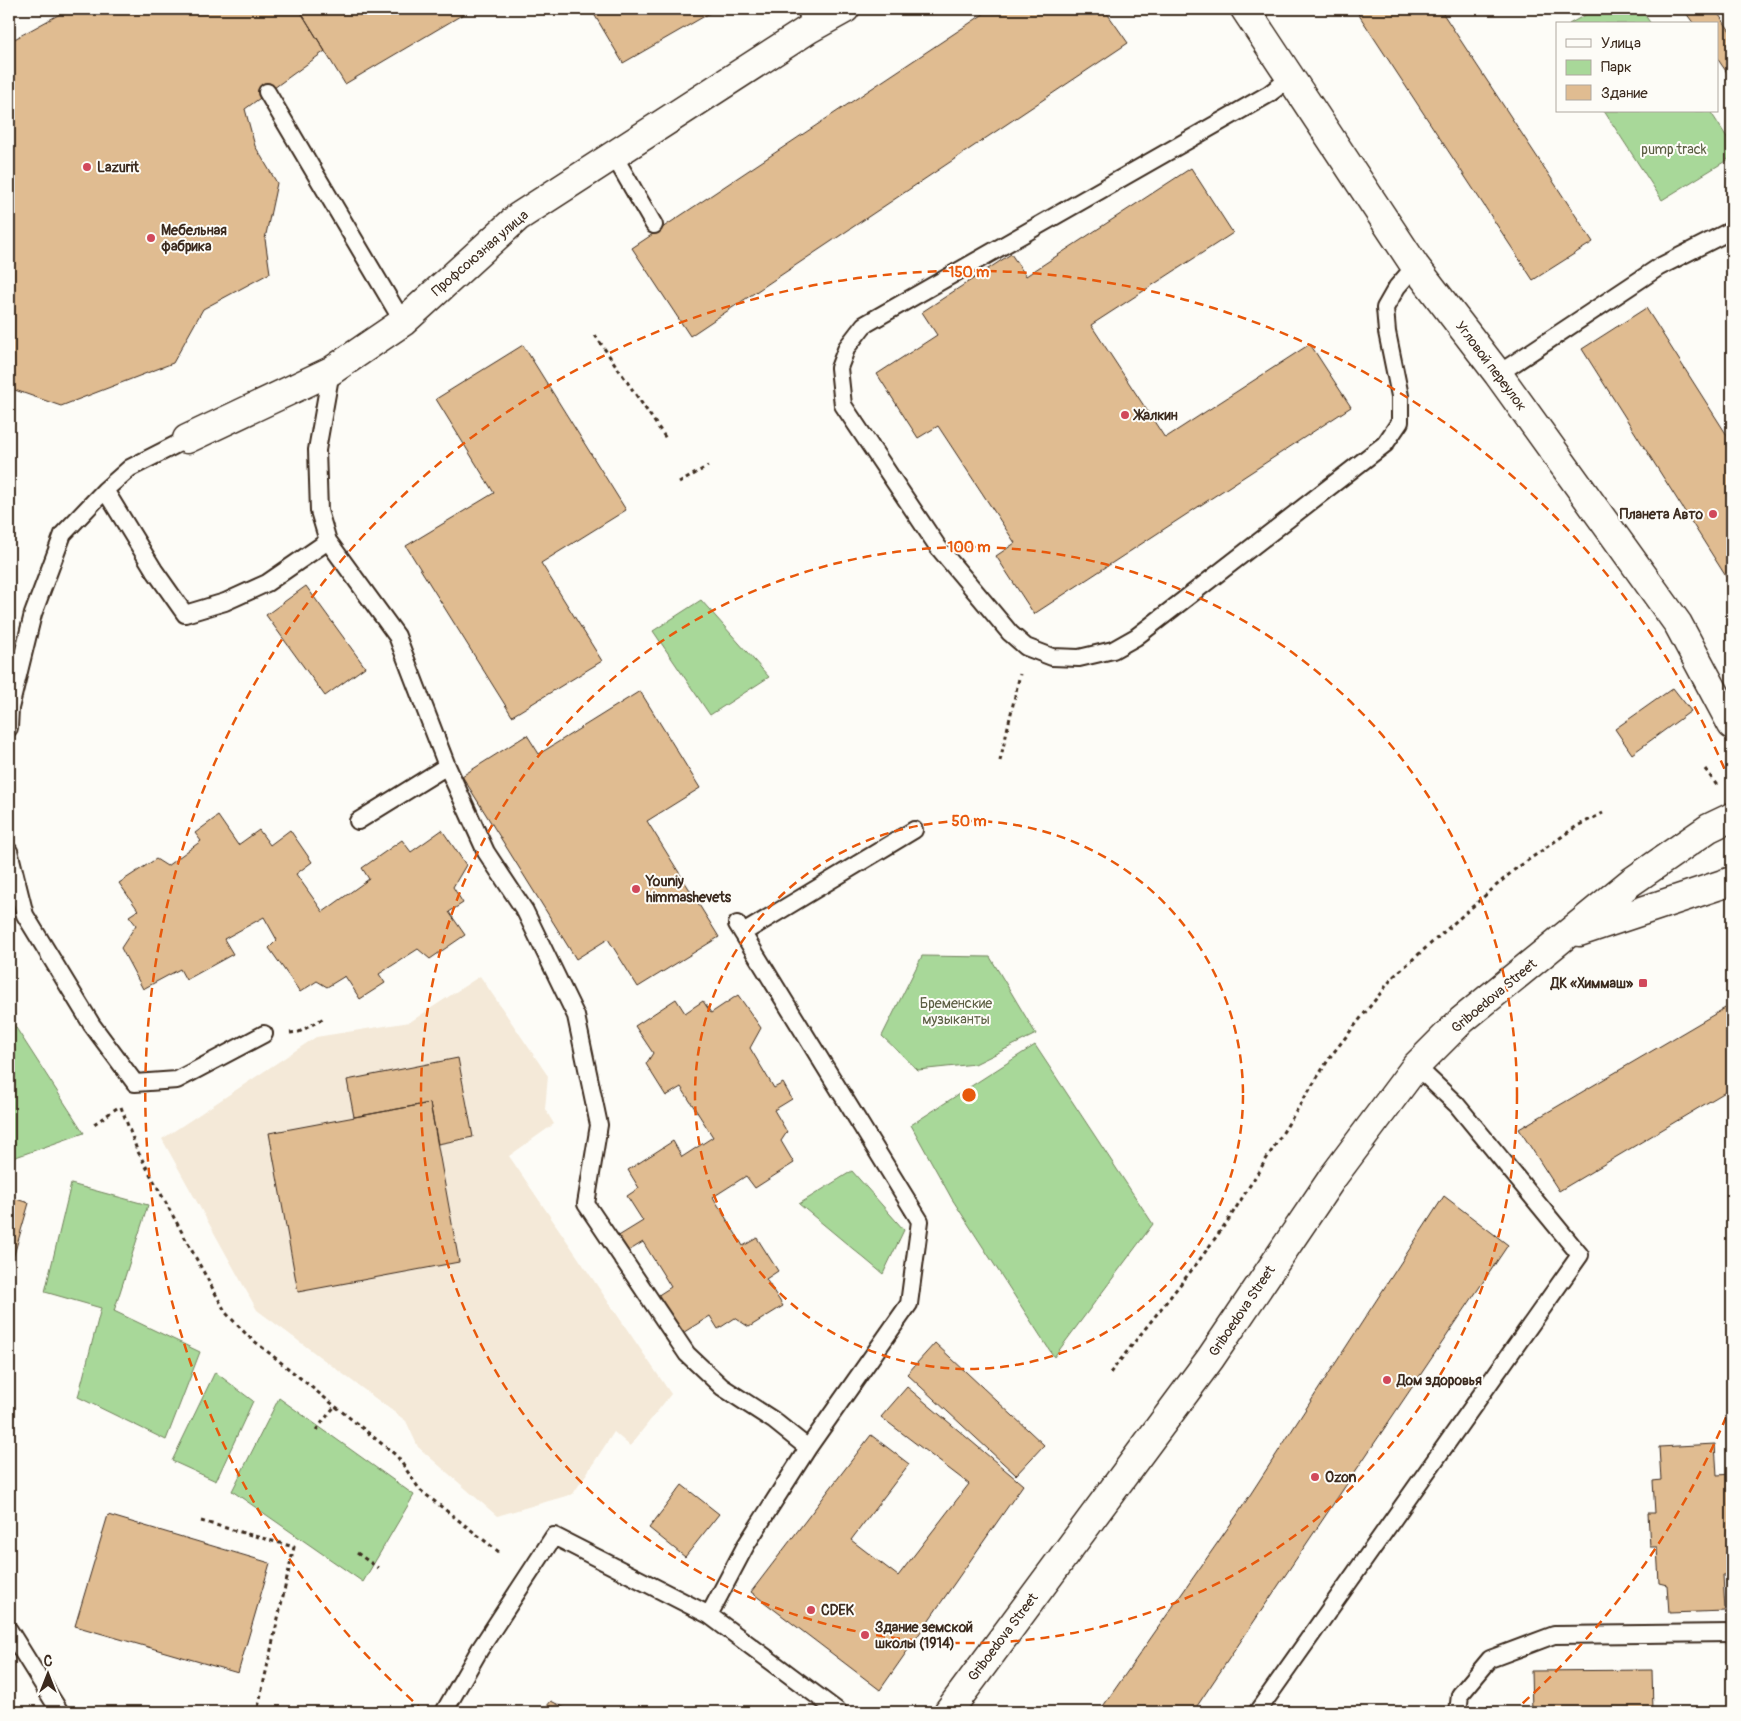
<svg xmlns="http://www.w3.org/2000/svg" width="1741" height="1721" viewBox="0 0 1741 1721" font-family="Pangolin,sans-serif">
	<style>
		.built { fill: #f4e9d8 }
		.green { fill: #a8d899; stroke: #72815c }
		.building { fill: #e0bc91; stroke: #3b2a1e }
		.lines { fill: none; stroke-linecap: round; stroke-linejoin: round }
		.service-casing { stroke: #3b2a1e; stroke-width: 20 }
		.minor-casing { stroke: #3b2a1e; stroke-width: 31 }
		.secondary-casing { stroke: #3b2a1e; stroke-width: 31 }
		.path { stroke: #3b2a1e; stroke-width: 3; stroke-dasharray: 4 4; stroke-linecap: butt }
		.service { stroke: #fdfcf7; stroke-width: 16 }
		.minor { stroke: #fdfcf7; stroke-width: 28 }
		.secondary { stroke: #fdfcf7; stroke-width: 28 }
		.ring { fill: none; stroke: #e8590c; stroke-width: 2.5; stroke-dasharray: 9 6 }
		.poi-dot { fill: #d1495b; stroke: #fdfcf7; stroke-width: 2 }
		.labels { text-anchor: middle; dominant-baseline: central; stroke-width: 4; stroke-linejoin: round; paint-order: stroke }
		.park-label { font-size: 14px; fill: #5c5e43; stroke: #fdfcf7 }
		.poi-label { font-size: 14px; font-weight: bold; fill: #3b2a1e; stroke: #fdfcf7; text-anchor: start }
		.street-label { font-size: 14px; fill: #3b2a1e; stroke: #fdfcf7 }
		.centre { fill: #e8590c; stroke: #fdfcf7; stroke-width: 2.5 }
		.ring-label { font-size: 15px; text-anchor: middle; font-weight: bold; fill: #e8590c; stroke: #fdfcf7; stroke-width: 4; stroke-linejoin: round; paint-order: stroke }
	</style>
	<rect width="100%" height="100%" fill="#fdfcf7"/>
	<filter id="ink" filterUnits="userSpaceOnUse"><feTurbulence type="fractalNoise" baseFrequency=".02" numOctaves="2"/><feDisplacementMap in="SourceGraphic" scale="10" xChannelSelector="R" yChannelSelector="G"/><feConvolveMatrix kernelMatrix="1 2 1 2 8 2 1 2 1" color-interpolation-filters="sRGB"/></filter>
	<g filter="url(#ink)">
		<path class="built" d="M480,976L548,1076L545,1109L554,1124L509,1156L671,1394L630,1446L614,1432L573,1494L497,1516L418,1447L406,1421L257,1310L162,1139L316,1037L410,1022Z"/>
		<path class="green" d="M1596,9H1641L1651,24H1569Z
			M1604,111H1710L1732,145V157L1662,200Z
			M701,600L769,677L710,715L653,631Z
			M922,956L990,957L1036,1034L975,1064L918,1070L882,1036Z
			M9,1017L84,1133L13,1158L9,1151Z
			M1035,1045L1153,1224L1054,1357L952,1199L911,1125Z
			M852,1171L904,1230L883,1274L799,1204Z
			M71,1184L148,1205L114,1311L200,1352L166,1440L78,1397L101,1308L45,1292Z
			M215,1372L253,1401L216,1481L172,1461Z
			M279,1398L414,1495L363,1582L232,1491Z"/>
		<path class="building" d="M69,9H182L186,15L197,9H299L325,51L245,109L255,146L277,183L265,239L270,273L203,309L173,363L61,406L9,388V42Z
			M299,9H472L345,84Z
			M591,9H717L623,63Z
			M991,9H1104L1128,43L690,336L632,248Z
			M1355,9H1440L1593,242L1533,280Z
			M1683,9H1715L1732,34V80L1717,58V24H1694Z
			M1191,168L1233,233L1091,325L1165,438L1310,344L1351,407L1034,614L996,556L1015,543L938,426L918,438L877,374L937,335L922,312L1011,254L1026,276Z
			M1646,308L1732,443V586L1582,349Z
			M523,345L626,510L541,563L602,661L512,716L406,546L494,493L436,399Z
			M306,586L365,667L325,696L266,615Z
			M1673,688L1691,711L1632,754L1615,729Z
			M640,691L700,788L647,821L719,937L638,987L608,939L576,959L462,776L527,735L539,754Z
			M218,816L238,845L259,830L270,845L290,830L312,862L296,874L323,912L369,879L362,868L402,840L411,852L442,830L466,865L453,887L463,903L449,912L465,935L430,959L418,949L379,974L385,983L360,999L345,976L327,987L317,981L300,992L269,948L277,940L264,917L224,939L233,954L186,980L180,969L143,989L121,948L136,925L129,916L138,910L119,883L156,859L167,866L201,841L195,833Z
			M738,995L761,1028L750,1048L774,1088L783,1083L792,1099L774,1110L787,1132L781,1141L794,1163L755,1188L746,1176L713,1197L743,1246L757,1238L778,1271L766,1279L783,1306L749,1327L735,1318L718,1329L710,1316L681,1334L657,1296L671,1287L643,1242L627,1252L617,1237L643,1221L627,1196L639,1188L628,1170L673,1141L682,1157L713,1137L681,1087L666,1096L646,1064L653,1053L635,1026L676,999L685,1013L703,1001L711,1013Z
			M1732,1004V1088L1559,1191L1519,1129Z
			M458,1058L473,1137L438,1144L430,1103L354,1117L347,1080Z
			M430,1103L459,1262L298,1292L269,1133Z
			M1444,1196L1508,1245L1193,1712H1099L1237,1515Z
			M9,1197L29,1203L9,1272Z
			M935,1343L1044,1445L1016,1475L907,1374Z
			M907,1387L1023,1485L880,1690L751,1592L871,1435L909,1464L851,1540L898,1576L969,1484L881,1417Z
			M1715,1444L1717,1475L1732,1474V1575H1723L1725,1611L1669,1613L1667,1585L1659,1583L1657,1547H1650L1648,1513H1655L1653,1481L1661,1480L1659,1447Z
			M682,1485L719,1514L685,1557L649,1528Z
			M108,1515L270,1563L238,1673L75,1626Z
			M1652,1670L1653,1712H1532L1531,1671Z
			M551,1701L573,1712H542Z"/>
		<g class="lines">
			<g class="service-casing">
				<path id="service" d="M807,9L809,29
					M1290,78L1269,94L864,325L847,347L839,368L843,405L938,547L1010,633L1026,647L1052,657L1079,658L1113,650L1136,637L1385,444L1400,422V396L1387,332L1385,308L1397,287L1415,266
					M267,92L403,322
					M614,156L654,225
					M1498,374L1659,267L1732,230
					M105,490L154,570L185,614L225,602L267,583L328,541L397,636L447,766L486,852L525,911L576,1016L599,1125L586,1204L687,1354L722,1387L773,1420L808,1448L746,1545L709,1615
					M328,541L319,511L317,450L331,371
					M9,728L10,708L33,614L63,534L105,490L130,468L187,439
					M358,821L447,766
					M9,851L25,915L92,1025L135,1083L177,1080L264,1034
					M737,924L920,1221L909,1304L808,1448
					M743,933L914,830
					M9,1630L60,1712
					M444,1712L480,1649L554,1536L709,1615L839,1712
					M1257,1712L1580,1255L1457,1105L1416,1066
					M1458,1712L1460,1695L1490,1659L1554,1635L1732,1633"/>
			</g>
			<g class="minor-casing">
				<path id="minor" d="M1245,9L1415,266L1498,374L1678,624L1732,725
					M187,439L331,371L403,322L518,217L809,29L845,9"/>
			</g>
			<g class="secondary-casing">
				<path id="secondary" d="M1579,932L1732,881
					M948,1712L1210,1359L1333,1177L1416,1066L1462,1020L1631,882L1709,828L1732,817"/>
			</g>
			<path class="path" d="M595,335L667,440
				M679,483L708,466
				M1000,761L1020,674
				M1705,769L1718,787
				M290,1033L299,1032L326,1017
				M121,1107L137,1150L226,1313L248,1336L397,1456L420,1490L499,1552
				M94,1124L120,1106
				M1110,1373L1198,1262L1229,1219L1330,1057L1394,976L1514,870L1577,826L1603,813
				M316,1430L335,1406
				M201,1521L294,1547L257,1712
				M357,1553L378,1568"/>
			<use href="#service" class="service"/>
			<use href="#minor" class="minor"/>
			<use href="#secondary" class="secondary"/>
		</g>
	</g>
	<g class="ring">
		<circle cx="969" cy="1095" r="274"/>
		<circle cx="969" cy="1095" r="548"/>
		<path d="M1732 1403A823 823 0 0 1 1514 1711M424 1711A823 823 0 1 1 1732 787"/>
	</g>
	<g class="poi-dot">
		<circle cx="87" cy="167" r="5"/>
		<circle cx="151" cy="238" r="5"/>
		<circle cx="1125" cy="415" r="5"/>
		<circle cx="1713" cy="514" r="5"/>
		<circle cx="636" cy="889" r="5"/>
		<rect x="1638" y="978" width="10" height="10" rx="2.5"/>
		<circle cx="1387" cy="1380" r="5"/>
		<circle cx="1315" cy="1477" r="5"/>
		<circle cx="811" cy="1610" r="5"/>
		<circle cx="865" cy="1635" r="5"/>
	</g>
	<g class="labels">
		<g class="park-label">
			<text x="1674" y="149">pump track</text>
			<text x="956" y="1003">Бременские<tspan x="956" dy="16">музыканты</tspan></text>
		</g>
		<g class="poi-label">
			<text x="97" y="167">Lazurit</text>
			<text x="161" y="230">Мебельная<tspan x="161" dy="16">фабрика</tspan></text>
			<text x="1135" y="415">Жалкин</text>
			<text x="1703" y="514" text-anchor="end">Планета Авто</text>
			<text x="646" y="881">Youniy<tspan x="646" dy="16">himmashevets</tspan></text>
			<text x="1633" y="983" text-anchor="end">ДК «Химмаш»</text>
			<text x="1397" y="1380">Дом здоровья</text>
			<text x="1325" y="1477">Ozon</text>
			<text x="821" y="1610">CDEK</text>
			<text x="875" y="1627">Здание земской<tspan x="875" dy="16">школы (1914)</tspan></text>
		</g>
		<g class="street-label">
			<text transform="translate(480 253) rotate(-41)">Профсоюзная улица</text>
			<text transform="translate(1491 366) rotate(53)">Угловой переулок</text>
			<text transform="translate(1494 996) rotate(-40)">Griboedova Street</text>
			<text transform="translate(1242 1311) rotate(-56)">Griboedova Street</text>
			<text transform="translate(1003 1637) rotate(-53)">Griboedova Street</text>
		</g>
	</g>
	<circle cx="969" cy="1095" r="8" class="centre"/>
	<g class="ring-label">
		<text x="969" y="277">150 m</text>
		<text x="969" y="552">100 m</text>
		<text x="969" y="826">50 m</text>
	</g>
	<rect width="1741" height="1721" fill="none" stroke="#fdfcf7" stroke-width="30"/>
	<rect x="15" y="15" width="1711" height="1691" fill="none" stroke="#3b2a1e" stroke-width="2" filter="url(#ink)"/>
	<rect x="1556" y="22" width="162" height="90" fill="#fdfcf7" stroke="#afa8a0"/>
	<rect x="1566" y="39" width="25" height="8" fill="#fdfcf7" stroke="#afa8a0"/>
	<text x="1601" y="48" font-size="15" fill="#3b2a1e">Улица</text>
	<rect x="1566" y="60" width="25" height="15" fill="#a8d899" stroke="#afa8a0"/>
	<text x="1601" y="72" font-size="15" fill="#3b2a1e">Парк</text>
	<rect x="1566" y="85" width="25" height="15" fill="#e0bc91" stroke="#afa8a0"/>
	<text x="1601" y="98" font-size="15" fill="#3b2a1e">Здание</text>
	<g transform="translate(48 1674)" stroke="#fdfcf7" stroke-width="4" paint-order="stroke">
	<path d="M0-4L9 19L0 12L-9 19Z" fill="#3b2a1e"/>
	<text y="-8" font-size="14" font-weight="bold" text-anchor="middle" fill="#3b2a1e">С</text>
	</g>
</svg>
